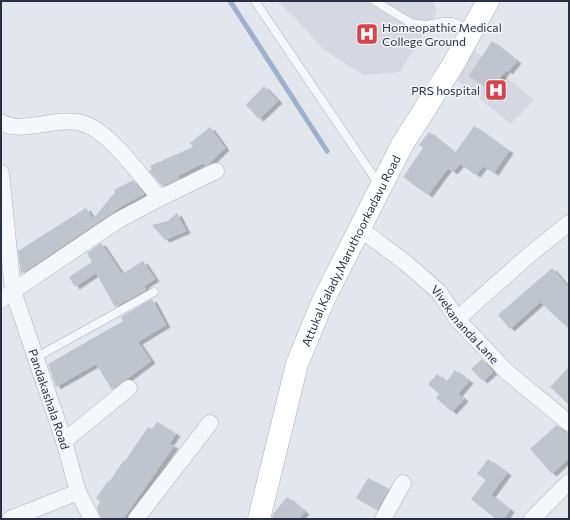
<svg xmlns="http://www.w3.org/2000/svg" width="570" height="520" viewBox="0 0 570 520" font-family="Commissioner,sans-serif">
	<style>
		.built { fill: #d5d8e1 }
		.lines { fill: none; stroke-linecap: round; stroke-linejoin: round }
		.stream { stroke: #9db0cd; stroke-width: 5 }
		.building { fill: #c0c4cf; filter: url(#shadow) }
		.lane-casing { stroke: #acb0ba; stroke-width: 9 }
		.street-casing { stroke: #acb0ba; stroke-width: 17 }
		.secondary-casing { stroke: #acb0ba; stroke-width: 23 }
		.lane { stroke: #f6f7fa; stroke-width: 8 }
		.street { stroke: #f6f7fa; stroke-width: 16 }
		.secondary { stroke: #fff; stroke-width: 22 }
		.labels { text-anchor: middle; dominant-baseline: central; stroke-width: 3; stroke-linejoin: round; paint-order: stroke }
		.poi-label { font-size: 12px; fill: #2a3145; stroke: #f3f5f9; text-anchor: start }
		.street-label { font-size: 12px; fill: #2a3145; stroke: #f3f5f9 }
	</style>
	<defs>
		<filter id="shadow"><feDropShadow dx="4.5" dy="2.5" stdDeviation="0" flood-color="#0004"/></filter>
	</defs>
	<rect width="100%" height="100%" fill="#e3e6ec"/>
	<path class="built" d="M277,1H433L437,12L400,72L363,75L323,49L296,19Z
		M474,50L534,100L511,124L457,80Z"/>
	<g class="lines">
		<path class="stream" d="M230,1L327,151"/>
	</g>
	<path class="building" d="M492,41L517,61L508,72L506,70L491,91L469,76Z
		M264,86L278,101L259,119L246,105Z
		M474,126L509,151L494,173L483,166L476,175L460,164L453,172L448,168L428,195L403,177L423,148L419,145L429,132L455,153Z
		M210,127L225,148L209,164L205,166L203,163L178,176L180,178L162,186L149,171L152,169L150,166L193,147L190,143Z
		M133,180L144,194L122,206L21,274L18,251L86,208L93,219L115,192L114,190Z
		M177,213L186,231L165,240L152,225L168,221Z
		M101,243L122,274L143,261L155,279L144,286L146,290L115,307L96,273L75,287L69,277L92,262L87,253Z
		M552,268L569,288V329L540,302L510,329L498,315Z
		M152,299L166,325L138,342L151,361L112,390L96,364L56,387L48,364L123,321L121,317Z
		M482,359L493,372L483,381L471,369Z
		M569,367V405L550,387Z
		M455,370L469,381L458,394L464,399L452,412L436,398L439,394L428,384L437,374L446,382Z
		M157,422L176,434L169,444L174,446L123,519H101L97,508L100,501L96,498L108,481L109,482L124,460L125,461L148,427L152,429Z
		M557,425L569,437V458L552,474L530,449Z
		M488,459L507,473L491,495L510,510L504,519H496L471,499L486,480L477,474Z
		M368,478L389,489L377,510L356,498Z
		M287,497L305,512L299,519H272L273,514Z"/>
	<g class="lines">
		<g class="lane-casing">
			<path id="lane" d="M255,1L380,186
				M375,1L411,23L427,25L441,22H453L471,30
				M35,358L154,292"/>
		</g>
		<g class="street-casing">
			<g id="street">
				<path d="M1,122C19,135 58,116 82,123C110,131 140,176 160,198"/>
				<path d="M1,173L13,291L117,221L160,198L216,171"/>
				<path id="s1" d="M359,228L406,263L439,292L457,319L507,372L569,423"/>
				<path id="s2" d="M1,300L13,291L64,441L78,492L92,519"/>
				<path d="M457,319L528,256L569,223"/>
				<path d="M64,441L129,388"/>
				<path d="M10,519L78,492"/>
				<path d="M136,519L210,423"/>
				<path d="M383,519L403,483"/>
				<path d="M532,519L569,482"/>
			</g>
		</g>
		<g class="secondary-casing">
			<g id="secondary">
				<path id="s3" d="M259,519L297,364L323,301L402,145L454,63L488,1"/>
			</g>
		</g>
		<use href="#lane" class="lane"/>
		<use href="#street" class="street"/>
		<use href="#secondary" class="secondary"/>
	</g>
	<defs>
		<g id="hospital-square" transform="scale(1.15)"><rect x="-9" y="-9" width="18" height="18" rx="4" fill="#d4454e" stroke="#f3f5f9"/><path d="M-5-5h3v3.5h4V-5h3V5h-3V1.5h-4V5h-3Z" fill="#fff"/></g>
	</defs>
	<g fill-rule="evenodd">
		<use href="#hospital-square" x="367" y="34"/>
		<use href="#hospital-square" x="496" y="90"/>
	</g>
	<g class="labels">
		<g class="poi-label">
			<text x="382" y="27">Homeopathic Medical<tspan x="382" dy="14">College Ground</tspan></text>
			<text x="480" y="90" text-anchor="end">PRS hospital</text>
		</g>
		<g class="street-label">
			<text stroke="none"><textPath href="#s3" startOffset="285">Attukal,Kalady,Maruthoorkadavu Road</textPath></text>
			<text stroke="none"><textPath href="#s1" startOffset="144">Vivekananda Lane</textPath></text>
			<text stroke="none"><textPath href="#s2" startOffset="129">Pandakashala Road</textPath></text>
		</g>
	</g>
	<rect width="570" height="520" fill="none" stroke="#2a3145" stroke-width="4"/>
</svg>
